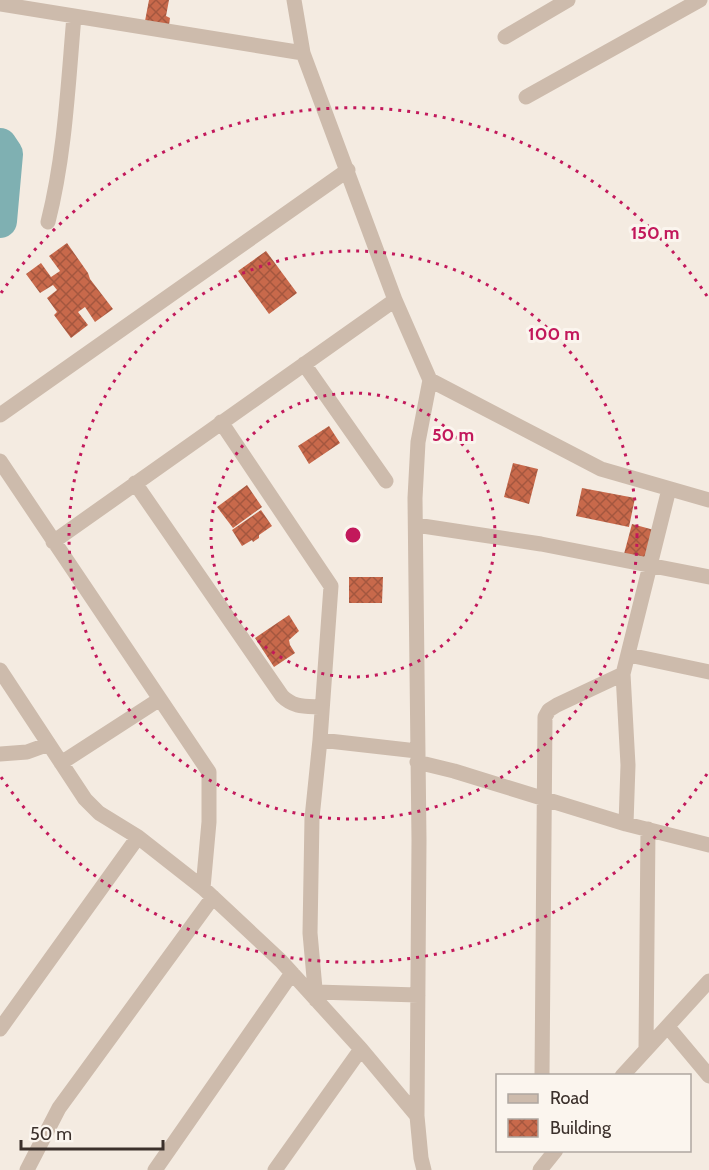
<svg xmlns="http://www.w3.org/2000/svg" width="709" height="1170" viewBox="0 0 709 1170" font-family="Cabin,sans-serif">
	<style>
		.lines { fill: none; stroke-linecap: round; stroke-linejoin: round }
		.river { stroke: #7fb0b2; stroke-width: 34 }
		.building { fill: url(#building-cross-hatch) }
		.minor { stroke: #cdbbac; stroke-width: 15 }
		.ring { fill: none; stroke: #c2185b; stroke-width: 3; stroke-dasharray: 3 6 }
		.centre { fill: #c2185b; stroke: #fbf5ee; stroke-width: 3 }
		.ring-label { font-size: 18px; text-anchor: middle; font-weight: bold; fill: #c2185b; stroke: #fbf5ee; stroke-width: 6; stroke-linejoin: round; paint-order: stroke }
	</style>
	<defs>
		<pattern id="building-cross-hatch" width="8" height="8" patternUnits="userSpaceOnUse" patternTransform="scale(1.5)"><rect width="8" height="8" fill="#c8694b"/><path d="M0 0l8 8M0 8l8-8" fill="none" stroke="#a4573f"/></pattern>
	</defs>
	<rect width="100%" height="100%" fill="#f4ebe1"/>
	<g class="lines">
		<path class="river" d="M0,145L6,154L0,221"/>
	</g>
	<path class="building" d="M149,0H169L166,16L170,18L169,25L145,21Z
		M67,243L88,273L90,279L113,309L95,322L85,307L78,312L88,325L71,338L54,315L57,312L47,298L57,290L53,285L40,293L26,274L41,263L51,277L60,271L49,256Z
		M266,251L297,293L269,314L238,271Z
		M329,426L340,443L309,464L298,446Z
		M513,463L538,469L529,504L504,497Z
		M247,485L262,507L233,528L217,507Z
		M582,488L635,498L629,527L576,516Z
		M261,510L272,526L259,535V538L253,542L252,540L242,546L232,530Z
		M632,524L654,530L647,560L624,554Z
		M349,577H383L382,603H349Z
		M289,615L299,631L289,640L290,645L295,653L274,667L255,638Z"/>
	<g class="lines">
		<path class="minor" d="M294,0L303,53L395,300L430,380L601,469L709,500
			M0,4L303,53
			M505,37L568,0
			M526,97L700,0
			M48,222C65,155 68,85 74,16
			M304,364L386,481
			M0,415L348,170
			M221,422L331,586L320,740
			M0,461L209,772V822L203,888L281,961L361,1049L417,1116L421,1158L424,1170
			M135,483L282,696C294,708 306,706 322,707
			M416,525L541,544L709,577
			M53,542L395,300
			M629,655L709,672
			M0,670L85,799L99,813L138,837L203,888
			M623,674L628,765L626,824
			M0,754L27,752L49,744
			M417,762L454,771L626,824L709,845
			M61,763L160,699
			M316,992L418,995
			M316,1000L310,933L312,818L320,740L417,751
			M668,1027L709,1076
			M0,1029L138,837
			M646,1050L648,829
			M542,1076L545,717L549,710L557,705L623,674L669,489
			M622,1076L709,981
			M417,1116L419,840L415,498L418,442L430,380
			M27,1170L59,1108L213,897
			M155,1170L292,973
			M275,1170L361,1049
			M540,1170L556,1150"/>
	</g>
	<g class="ring">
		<circle cx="353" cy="535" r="142"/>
		<circle cx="353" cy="535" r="284"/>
		<path d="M707 774A427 427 0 0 1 1 777M1 293A427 427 0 0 1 707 296"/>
	</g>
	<circle cx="353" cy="535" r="9" class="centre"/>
	<g class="ring-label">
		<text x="655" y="239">150 m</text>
		<text x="554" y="340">100 m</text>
		<text x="453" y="441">50 m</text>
	</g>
	<rect x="496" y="1074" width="195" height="78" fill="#fbf5ee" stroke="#aea6a0" stroke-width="1.5"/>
	<rect x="508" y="1094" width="30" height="9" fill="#cdbbac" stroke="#aea6a0" stroke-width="1.5"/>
	<text x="550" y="1104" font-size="18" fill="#3b302b">Road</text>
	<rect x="508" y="1119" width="30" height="18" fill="url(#building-cross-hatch)" stroke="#aea6a0" stroke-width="1.5"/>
	<text x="550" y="1134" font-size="18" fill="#3b302b">Building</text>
	<path d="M21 1140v9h142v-9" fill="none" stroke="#3b302b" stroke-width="3"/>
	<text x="30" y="1140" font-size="18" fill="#3b302b" stroke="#fbf5ee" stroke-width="4.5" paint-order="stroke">50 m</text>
</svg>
